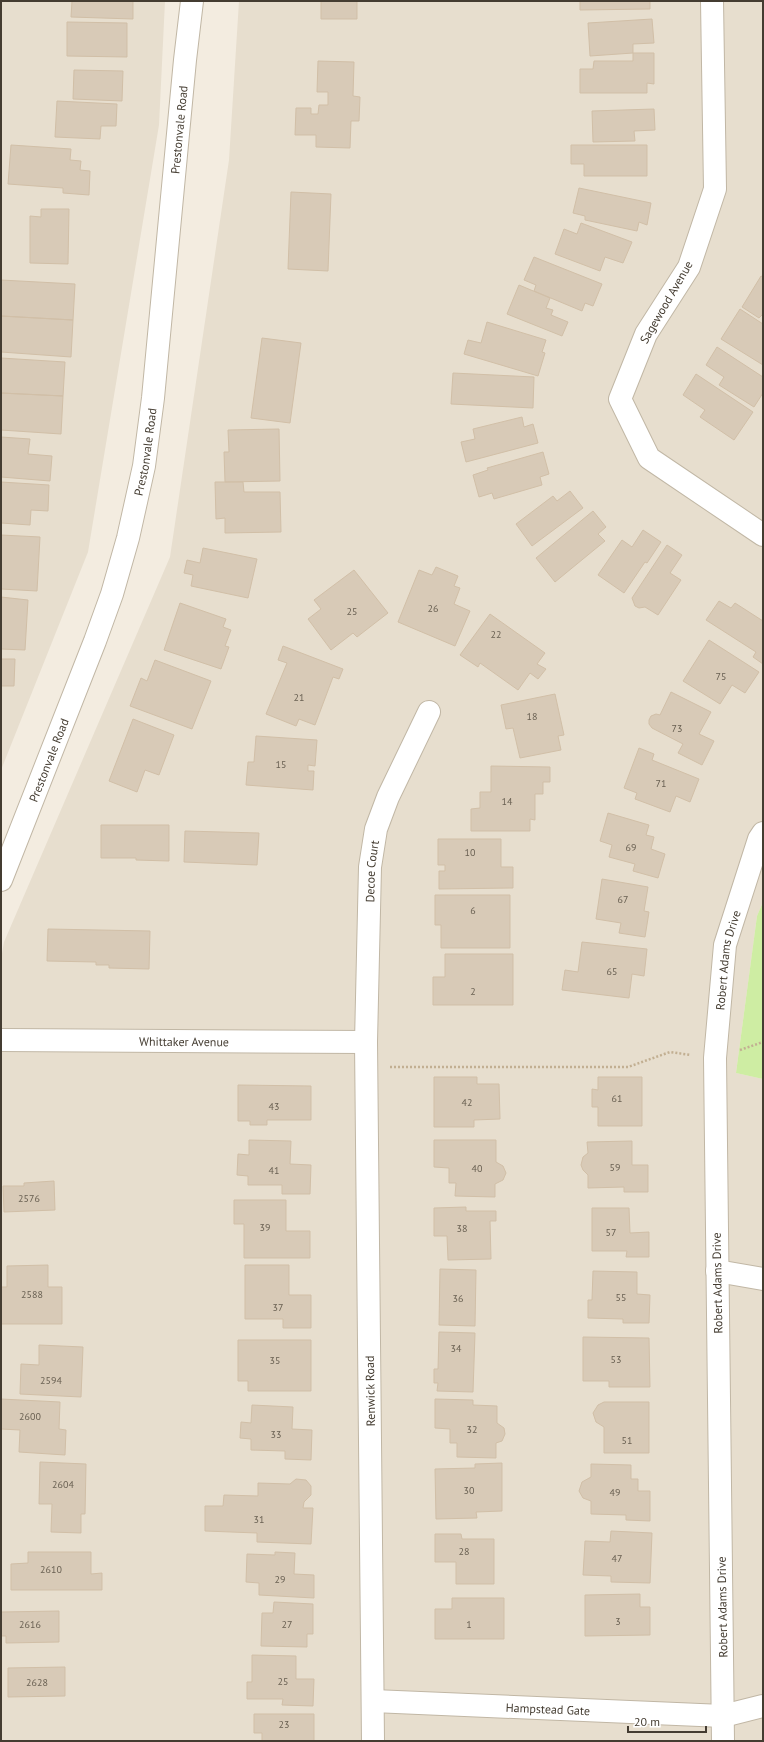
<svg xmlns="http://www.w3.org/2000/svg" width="764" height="1742" viewBox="0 0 764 1742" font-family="'PT Sans',sans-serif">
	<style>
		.residential { fill: #e7dece }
		.green { fill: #ceeda3 }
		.building { fill: #d8cab7; stroke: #d1bfa7 }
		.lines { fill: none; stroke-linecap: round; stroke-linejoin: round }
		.minor-casing { stroke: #c1b7a5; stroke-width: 24 }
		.path { stroke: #c2af92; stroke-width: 2.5; stroke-dasharray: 2 2; stroke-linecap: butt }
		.minor { stroke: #fff; stroke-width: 22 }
		.labels { text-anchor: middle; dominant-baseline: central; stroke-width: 3; stroke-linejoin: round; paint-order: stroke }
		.number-label { font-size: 10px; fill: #696052 }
		.street-label { font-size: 12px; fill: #443c31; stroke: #fff }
	</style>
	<rect width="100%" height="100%" fill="#f3ece0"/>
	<path class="residential" d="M1,1H165L159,125L88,552L1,770Z
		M239,1H763V902L757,916L736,1073L763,1079V1741H1V959L4,942L170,557L229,160Z"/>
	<path class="green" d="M763,902V1079L736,1073L757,916Z"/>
	<path class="building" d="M72,1H133V19L71,17Z
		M321,1H357V19H321Z
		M580,1H650V9L580,10Z
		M652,19L654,43L633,44V53L590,56L588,23Z
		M67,22L127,23V57L67,56Z
		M633,53H654V84L647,83V93H580V69H593L594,61H633Z
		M318,61L354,62L353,96L360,97L359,121H351L350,148L316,147V135H295L296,108H311V114H318L319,105H328V92H317Z
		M74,70L123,71L122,101L73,99Z
		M57,101L117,104L116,126H101L100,139L55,137Z
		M654,109L655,130L634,131L635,141L593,142L592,111Z
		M11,145L71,149L70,160L81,161L80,170L90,171L89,195L63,193V188L8,184Z
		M571,145H647V176H584V164H571Z
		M579,188L651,203L647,225L639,222L637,231L585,220V216L573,213Z
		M291,192L331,194L328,271L288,269Z
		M41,209H69L68,264L30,263V216L41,217Z
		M581,223L632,242L623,263L605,257L600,271L555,254L564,229L577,234Z
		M534,257L602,284L593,306L585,303L582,311L534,291L536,285L524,280Z
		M761,276L763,277V316L762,315L759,318L742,307Z
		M1,280L75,284L73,320L1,316Z
		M519,285L550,298L546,308L553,310L551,315L568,322L562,336L507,314Z
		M740,309L763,324V365L721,339Z
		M1,316L73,320L71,357L1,352Z
		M487,322L546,340L542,352L545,353L538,376L464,354L468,340L481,343Z
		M262,338L301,343L290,423L251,418Z
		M717,347L763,377V393L754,407L719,385L724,377L706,365Z
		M1,358L65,362L63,396L1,393Z
		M453,373L534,377L533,408L451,404Z
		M696,374L753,412L734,440L700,417L705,410L683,395Z
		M1,393L63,396L61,434L1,430Z
		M522,417L524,427L533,424L538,443L466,462L461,442L475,439L473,429Z
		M279,429L280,481L225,482L224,452H229L228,430Z
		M1,437L30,439L28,454L52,456L50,481L1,477Z
		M543,452L549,474L540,477L542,485L494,499L492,493L479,497L473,475L488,470L487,468Z
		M1,482L49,485L48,511L31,510L30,525L1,523Z
		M215,482H243L244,492H280L281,532L225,533V518L216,519Z
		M570,491L583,508L532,546L516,524L553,496L557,501Z
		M593,511L606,527L598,534L605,541L555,582L536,558Z
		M643,530L661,542L647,563L645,562L624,593L598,575L622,540L632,547Z
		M1,535L40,537L37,591L1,589Z
		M667,545L682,555L670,573L681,580L658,615L645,607L639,608L635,606L632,598Z
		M203,548L257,559L248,598L191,586L193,575L184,573L187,560L200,563Z
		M436,567L458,576L454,586L460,588L454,604L470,611L455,646L398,622L419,570L432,575Z
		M354,570L388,613L357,637L353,633L331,650L308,619L321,609L314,600Z
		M1,597L28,600L25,650L1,649Z
		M719,601L731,608L735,603L763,621V664L753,657L756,652L706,620Z
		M180,603L226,619L223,627L231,630L225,646L229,647L221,669L164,650Z
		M490,614L545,653L537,664L546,669L538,679L530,673L518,690L480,663L478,667L460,655Z
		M709,640L759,672L745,693L732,685L720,704L683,681Z
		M283,646L343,669L339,679L333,677L315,725L299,719L296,726L266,714L287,663L278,660Z
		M1,659H15L14,686H1Z
		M155,660L211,681L192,729L130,706L141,678L147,681Z
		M671,692L711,712L699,734L714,741L702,765L678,753L683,744L652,728L649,724V720L651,716L656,714L660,715Z
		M555,694L564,735L558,736L561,750L520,758L513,728L506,729L501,705Z
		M133,719L174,735L159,775L145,770L137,792L109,781Z
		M256,736L317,740L315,766L308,765V771H314L313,790L246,785L248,762H254Z
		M639,748L654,754L652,760L699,779L690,802L676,796L670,812L635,799L637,793L624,788Z
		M491,766L550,767V782H543V794H535V820L530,819V831H471V809L480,808V792H491Z
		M608,813L649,825L646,835L654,837L651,849L665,854L658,878L633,871L635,864L609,857L612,845L600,841Z
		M101,825H169V861L136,860V858H101Z
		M185,831L259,833L257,865L184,862Z
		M438,839H501V867H513V888L439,889V871H445V865H438Z
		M602,879L648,887L644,911L649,912L645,937L619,933L621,923L596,919Z
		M435,895H510V948H441V925H435Z
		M48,929L150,931L149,969L109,968V965H96V962L47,961Z
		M582,942L647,949L644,976L632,974L629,998L562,990L565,970L578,972Z
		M445,954H513V1005H433V977H445Z
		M434,1077H477V1084H499L500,1119L474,1120V1127H434Z
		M598,1077H642V1126H598V1107H592V1089L598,1090Z
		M238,1085L311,1086V1120H267V1125H250V1121H238Z
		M249,1140L291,1141L290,1164L311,1165L310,1194H282V1185H248V1176L237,1175L238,1154L249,1155Z
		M434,1140H496V1162L503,1166L506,1173L503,1180L495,1184V1197L455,1196L456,1183H449V1168L434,1167Z
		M632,1141V1165H648V1192H624V1187L588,1188V1175L583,1170L581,1165L583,1157L588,1153L587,1142Z
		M54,1181L55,1210L4,1212L3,1186H24V1183Z
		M234,1200H286V1231H310V1258H244V1224H234Z
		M466,1207V1211H496V1221H490L491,1259L448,1260L447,1236H434V1208Z
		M592,1208H629L630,1233L649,1232V1257H626L627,1251H592Z
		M48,1265V1287H62V1324H1V1287H7V1266Z
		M245,1265H289V1295H311V1328H283V1319H245Z
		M440,1269L476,1270L475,1326L439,1325Z
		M593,1271L637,1272V1294L650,1295L649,1323H623V1319L588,1318V1300H592Z
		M439,1332L475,1333L473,1392L437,1391L438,1383H434V1369H438Z
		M583,1337L649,1338L650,1387H609V1381H583Z
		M238,1340H311V1391H248V1381H238Z
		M39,1345L83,1347L81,1397L20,1394L21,1364L39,1365Z
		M1,1399L60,1402L59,1429L66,1430L65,1455L19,1452L20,1430L1,1429Z
		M435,1399L473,1400V1405L497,1406V1423L504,1428L505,1434L502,1441L496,1443V1458L457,1457V1443H450V1429L435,1428Z
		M604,1402H649V1453H604V1427L596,1422L593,1413L598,1405Z
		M252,1405L293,1407L292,1429L312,1430L311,1460L285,1459V1451L251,1450V1439L240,1438L241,1422L251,1423Z
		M40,1462L86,1464L85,1514H81V1533L51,1532L52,1504H39Z
		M502,1463V1511L476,1512L477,1518L436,1519L435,1469L475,1468V1464Z
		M591,1464L631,1465V1479H638V1491H650V1521L626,1520V1515L591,1514V1501L583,1498L579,1491L582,1482L591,1477Z
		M296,1479L306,1480L311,1486V1495L304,1502L303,1508H313L311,1544L257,1542V1533L205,1531V1506H223L224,1495L258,1496V1483L290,1484Z
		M611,1531L652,1533L650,1583L611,1582V1576L583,1575L585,1541L610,1542Z
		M435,1534H461L462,1539H494V1584H456V1562H435Z
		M28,1552H91V1574L102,1573V1590H11V1564L28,1563Z
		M275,1552L295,1553L294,1574L314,1575V1598L259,1595V1583L246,1582L247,1554L275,1555Z
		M640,1594V1607H650V1635L585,1636V1595Z
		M452,1598H504V1639H435V1609H452Z
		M274,1602L313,1604V1634H307V1647L261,1646L262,1613H273Z
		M59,1611V1642L6,1643V1636H1V1612Z
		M252,1655L296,1656V1679H314L313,1706L282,1705L283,1699H247V1682H252Z
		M65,1667V1696L8,1697V1668Z
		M254,1714H314V1741H262V1733H254Z"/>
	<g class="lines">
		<g class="minor-casing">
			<g id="minor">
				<path d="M712,1L715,189L689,267L646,334L620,399L649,458L763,535"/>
				<path id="s1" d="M1,880L95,641L112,594L128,538L144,466L153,398L185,60L192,1"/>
				<path id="s2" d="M1,1040L366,1042"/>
				<path d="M717,1271L763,1279"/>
				<path id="s3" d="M373,1701L723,1716L763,1706"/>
				<path id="s4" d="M373,1741L366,1042L370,867L376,829L388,797L429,712"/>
				<path id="s5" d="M723,1741L715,1058L725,945L759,839L763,833"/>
			</g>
		</g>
		<path class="path" d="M740,1050L763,1042
			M390,1067H628L670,1052L691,1055"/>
		<use href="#minor" class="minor"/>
	</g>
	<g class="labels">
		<g class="number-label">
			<text x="433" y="608">26</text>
			<text x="352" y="611">25</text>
			<text x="496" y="634">22</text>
			<text x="721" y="676">75</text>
			<text x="299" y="697">21</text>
			<text x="532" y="716">18</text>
			<text x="677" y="728">73</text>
			<text x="281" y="764">15</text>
			<text x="661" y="783">71</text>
			<text x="507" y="801">14</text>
			<text x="631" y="847">69</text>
			<text x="470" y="852">10</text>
			<text x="623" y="899">67</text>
			<text x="473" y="910">6</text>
			<text x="612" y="971">65</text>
			<text x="473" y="991">2</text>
			<text x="617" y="1098">61</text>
			<text x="467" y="1102">42</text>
			<text x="274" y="1106">43</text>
			<text x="615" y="1167">59</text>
			<text x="477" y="1168">40</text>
			<text x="274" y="1170">41</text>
			<text x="29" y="1198">2576</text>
			<text x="265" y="1227">39</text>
			<text x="462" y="1228">38</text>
			<text x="611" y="1232">57</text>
			<text x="32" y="1294">2588</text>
			<text x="621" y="1297">55</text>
			<text x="458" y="1298">36</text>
			<text x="278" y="1307">37</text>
			<text x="456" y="1348">34</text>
			<text x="616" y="1359">53</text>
			<text x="275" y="1360">35</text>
			<text x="51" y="1380">2594</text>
			<text x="30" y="1416">2600</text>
			<text x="472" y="1429">32</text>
			<text x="276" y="1434">33</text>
			<text x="627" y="1440">51</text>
			<text x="63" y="1484">2604</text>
			<text x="469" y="1490">30</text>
			<text x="615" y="1492">49</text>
			<text x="259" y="1519">31</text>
			<text x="464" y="1551">28</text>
			<text x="617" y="1558">47</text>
			<text x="51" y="1569">2610</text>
			<text x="280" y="1579">29</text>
			<text x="618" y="1621">3</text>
			<text x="30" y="1624">2616</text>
			<text x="287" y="1624">27</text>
			<text x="469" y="1624">1</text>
			<text x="283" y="1681">25</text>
			<text x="37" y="1682">2628</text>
			<text x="284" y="1724">23</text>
		</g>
		<g class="street-label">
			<text stroke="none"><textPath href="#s1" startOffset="777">Prestonvale Road</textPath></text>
			<text transform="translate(666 302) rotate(-60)">Sagewood Avenue</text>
			<text stroke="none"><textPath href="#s1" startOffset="453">Prestonvale Road</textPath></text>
			<text stroke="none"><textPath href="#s1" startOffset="129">Prestonvale Road</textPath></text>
			<text stroke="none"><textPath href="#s4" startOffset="870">Decoe Court</textPath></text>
			<text stroke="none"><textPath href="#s5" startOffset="782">Robert Adams Drive</textPath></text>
			<text stroke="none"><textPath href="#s2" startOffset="183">Whittaker Avenue</textPath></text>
			<text transform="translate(717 1283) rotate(-91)">Robert Adams Drive</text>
			<text transform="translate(370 1391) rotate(-91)">Renwick Road</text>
			<text transform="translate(722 1607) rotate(-91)">Robert Adams Drive</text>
			<text stroke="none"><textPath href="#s3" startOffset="175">Hampstead Gate</textPath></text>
		</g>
	</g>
	<rect width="764" height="1742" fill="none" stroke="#443c31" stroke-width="4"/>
	<path d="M628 1726v6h78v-6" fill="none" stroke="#443c31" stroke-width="2"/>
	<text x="634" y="1726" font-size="12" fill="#443c31" stroke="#ffffff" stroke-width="3" paint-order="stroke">20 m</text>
</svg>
